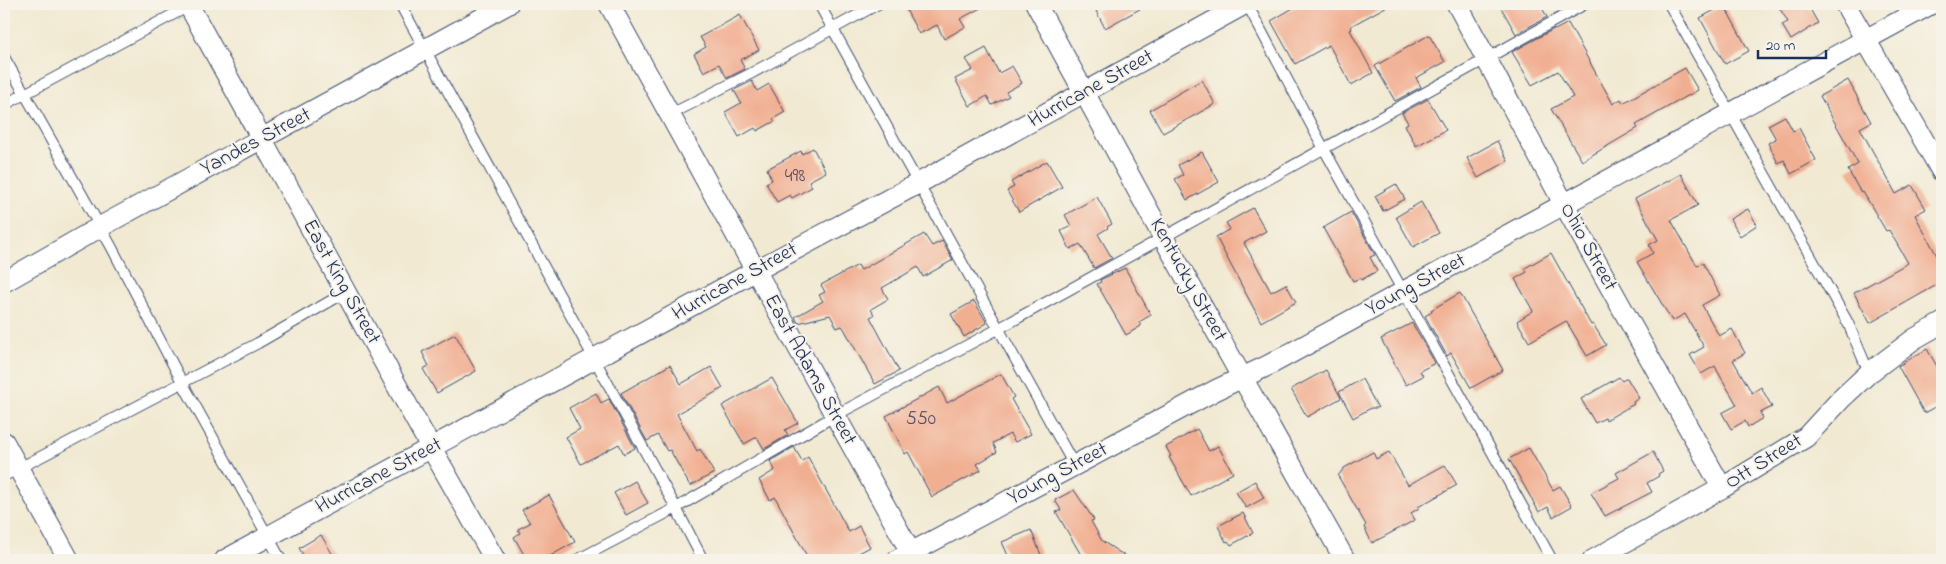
<svg xmlns="http://www.w3.org/2000/svg" width="1946" height="564" viewBox="0 0 1946 564" font-family="'Indie Flower',sans-serif">
	<style>
		.building { fill: #f1af92 }
		.lines { fill: none; stroke-linecap: round; stroke-linejoin: round }
		.lane-casing { stroke: #3b4b6f; stroke-width: 12 }
		.street-casing { stroke: #3b4b6f; stroke-width: 22 }
		.lane { stroke: #fff; stroke-width: 10 }
		.street { stroke: #fff; stroke-width: 20 }
		.labels { text-anchor: middle; dominant-baseline: central; stroke-width: 4; stroke-linejoin: round; paint-order: stroke }
		.number-label { font-size: 19px; fill: #504f6b }
		.street-label { font-size: 21px; fill: #1b2f5e; stroke: #f7f3e8 }
	</style>
	<rect width="100%" height="100%" fill="#f7f3e8"/>
	<filter id="ink" filterUnits="userSpaceOnUse"><feTurbulence type="fractalNoise" baseFrequency=".02" numOctaves="2"/><feDisplacementMap in="SourceGraphic" scale="10" xChannelSelector="R" yChannelSelector="G"/><feConvolveMatrix kernelMatrix="1 2 1 2 8 2 1 2 1" color-interpolation-filters="sRGB"/></filter>
	<filter id="wash" filterUnits="userSpaceOnUse"><feTurbulence type="fractalNoise" baseFrequency=".0096" numOctaves="4" result="noise"/><feDisplacementMap in="SourceGraphic" scale="20" xChannelSelector="R" yChannelSelector="G"/><feGaussianBlur stdDeviation="1.12" result="paint"/><feColorMatrix in="noise" values="0 0 0 0 0 0 0 0 0 0 0 0 0 0 0 0 0 1.4 0 .05"/><feComposite in="paint" operator="in"/></filter>
	<g filter="url(#wash)">
		<rect width="100%" height="100%" fill="#f1e9d2"/>
		<g id="blocks">
			<path class="building" d="M903,4H988L960,19L965,27L944,39L937,25L919,34Z
				M1109,4H1149L1105,28L1096,11Z
				M1300,4H1391L1351,26L1352,29L1350,30L1373,73L1351,85L1329,45L1295,64L1271,21Z
				M1499,4H1540L1547,17L1516,34Z
				M1777,4H1807L1818,23L1791,40L1782,25L1788,22Z
				M1724,5L1749,51L1725,64L1700,18Z
				M740,15L759,50L740,60L745,69L727,78L719,64L704,72L694,54L706,47L700,37Z
				M1568,23L1613,104L1621,99L1623,103L1685,68L1698,90L1636,125L1638,128L1582,161L1551,109L1573,97L1558,71L1532,85L1512,52L1554,29L1555,30Z
				M1429,35L1445,62L1416,78L1421,87L1395,101L1375,66Z
				M986,48L999,73L1012,66L1022,83L1006,92L1009,96L992,105L987,96L970,106L955,79L973,70L966,59Z
				M1202,80L1215,104L1163,133L1150,110Z
				M1848,80L1871,122L1860,128L1896,194L1912,185L1926,209L1915,215L1942,265V282L1870,323L1854,293L1908,263L1889,230L1886,231L1863,192L1861,193L1848,170L1858,164L1820,96Z
				M752,81L757,91L769,84L785,112L773,119L775,121L757,131L755,128L739,137L725,112L741,103L734,90Z
				M1428,99L1446,130L1416,146L1405,125L1408,123L1402,113Z
				M1785,116L1793,131L1799,128L1816,160L1791,174L1784,160L1778,163L1768,143L1776,139L1768,125Z
				M1497,141L1508,161L1478,178L1467,158Z
				M813,148L826,172L809,181L812,187L792,198L790,195L777,202L766,183L772,180L767,169L801,151L802,154Z
				M1202,152L1219,182L1187,200L1175,179L1183,175L1178,165Z
				M1047,161L1062,187L1019,212L1007,191L1014,187L1011,182Z
				M1681,174L1698,205L1671,220L1697,266L1703,263L1720,295L1702,305L1719,336L1732,329L1745,353L1733,360L1752,393L1761,387L1772,407L1760,413L1763,418L1748,427L1745,421L1731,429L1722,413L1737,405L1718,372L1715,366L1701,374L1690,355L1704,347L1685,314L1672,321L1637,262L1653,253L1649,245L1658,240L1635,199Z
				M1396,184L1405,199L1383,211L1375,196Z
				M1097,197L1112,224L1107,227L1108,228L1098,234L1112,258L1094,268L1080,244L1070,249L1061,231L1071,226L1065,215Z
				M1421,202L1439,233L1413,247L1396,217Z
				M1253,208L1266,231L1244,243L1271,292L1286,284L1296,302L1261,322L1216,237L1230,229L1226,223Z
				M1748,209L1757,225L1740,236L1730,219Z
				M1351,212L1375,255L1370,257L1377,271L1361,280L1360,278L1353,281L1323,228Z
				M924,234L932,246L942,241L953,260L923,277L918,267L882,288L888,299L871,309L874,315L870,317L899,371L875,384L843,327L842,326L837,328L830,315L798,323L795,317L823,301L819,295L825,292L821,285L858,265L861,270Z
				M1551,253L1591,325L1593,324L1606,345L1587,356L1566,321L1529,342L1517,321L1533,311L1515,279L1527,272L1525,268Z
				M1125,268L1151,315L1139,322L1141,326L1126,335L1097,284L1101,282L1100,280Z
				M1460,293L1503,370L1471,388L1451,353L1447,356L1425,316L1432,312L1431,310Z
				M974,301L987,323L964,337L951,314Z
				M1412,323L1435,363L1420,371L1423,376L1406,385L1381,339Z
				M455,334L476,371L437,393L423,369L429,366L422,352Z
				M1927,349L1942,375V403L1924,413L1898,366Z
				M670,365L681,384L711,367L723,388L677,414L697,451L700,449L714,473L690,486L670,450L667,451L658,435L647,441L621,393Z
				M1326,370L1341,398L1307,417L1291,389Z
				M1001,374L1014,397L1011,399L1031,434L1015,442L1010,434L993,443L997,452L977,464L981,470L932,497L908,452L905,454L886,416L939,387L947,403Z
				M1619,377L1622,381L1627,378L1639,398L1633,402L1634,404L1606,420L1605,418L1595,423L1581,399Z
				M772,378L798,423L785,430L788,435L764,449L757,437L744,444L722,406Z
				M1362,379L1378,408H1371L1353,418L1339,392Z
				M596,393L601,403L609,399L635,448L624,454L619,444L581,464L566,437L580,429L569,408Z
				M1197,429L1209,451L1218,446L1233,473L1191,496L1169,457L1171,456L1166,447Z
				M794,447L802,461L808,457L849,532L859,526L870,547L846,560H809L775,497L770,500L759,480L775,470L770,461Z
				M1529,448L1553,490L1560,486L1572,506L1553,517L1548,507L1539,512L1509,459Z
				M1373,452L1376,459L1389,452L1408,485L1445,465L1457,485L1418,507L1419,508L1411,513L1415,520L1372,543L1364,527L1366,525L1338,476L1344,468Z
				M1653,452L1663,471L1658,474L1659,476L1647,483L1652,492L1605,516L1591,493L1619,478L1616,473Z
				M635,481L648,503L626,515L614,493Z
				M1255,481L1264,498L1246,508L1236,492Z
				M1074,490L1094,520L1091,521L1102,541L1131,560H1084L1056,512L1061,510L1055,500Z
				M549,495L575,542L543,560H527L514,537L520,533L518,529L530,523L522,510Z
				M1243,513L1253,533L1231,545L1228,541L1226,542L1218,526Z
				M1031,530L1043,560H1010L1002,542Z
				M321,535L336,560H306L299,548Z"/>
		</g>
	</g>
	<g filter="url(#ink)">
		<use href="#blocks" fill-opacity="0" stroke="#3b4b6f" stroke-width="1"/>
		<g class="lines">
			<g class="lane-casing">
				<path id="lane" d="M400,4L676,508L703,560
					M819,4L1074,465
					M1247,4L1324,149L1552,560
					M1669,4L1848,323L1869,373
					M4,57L111,246L182,382L281,560
					M4,105L189,6
					M669,115L750,74L878,4
					M4,476L258,343L346,292
					M577,560L676,508L836,415L998,329L1585,4"/>
			</g>
			<g class="street-casing">
				<path id="street" d="M188,4L420,428L495,560
					M609,4L911,553
					M1036,4L1163,237L1345,560
					M1457,4L1564,204L1722,488
					M1845,4L1942,172
					M4,282L100,227L508,4
					M4,442L69,560
					M225,560L755,271L919,183L1245,4
					M897,560L1216,390L1269,365L1403,292L1931,4
					M1593,560L1722,488L1806,437L1841,399L1869,373L1914,339L1942,323"/>
			</g>
			<use href="#lane" class="lane"/>
			<use href="#street" class="street"/>
		</g>
	</g>
	<g class="labels">
		<g class="number-label">
			<text x="795" y="176">498</text>
			<text x="921" y="419">550</text>
		</g>
		<g class="street-label">
			<text transform="translate(1091 89) rotate(-29)">Hurricane Street</text>
			<text transform="translate(256 142) rotate(-28)">Yandes Street</text>
			<text transform="translate(1588 247) rotate(61)">Ohio Street</text>
			<text transform="translate(1188 280) rotate(61)">Kentucky Street</text>
			<text transform="translate(341 282) rotate(61)">East King Street</text>
			<text transform="translate(735 282) rotate(-29)">Hurricane Street</text>
			<text transform="translate(1416 285) rotate(-28)">Young Street</text>
			<text transform="translate(810 370) rotate(61)">East Adams Street</text>
			<text transform="translate(1764 462) rotate(-32)">Ott Street</text>
			<text transform="translate(1058 474) rotate(-28)">Young Street</text>
			<text transform="translate(379 476) rotate(-28)">Hurricane Street</text>
		</g>
	</g>
	<rect width="1946" height="564" fill="none" stroke="#f7f3e8" stroke-width="20"/>
	<path d="M1758 50v8h68v-8" fill="none" stroke="#1b2f5e" stroke-width="2.5"/>
	<text x="1766" y="50" font-size="15" fill="#1b2f5e" stroke="#f7f3e8" stroke-width="4" paint-order="stroke">20 m</text>
</svg>
